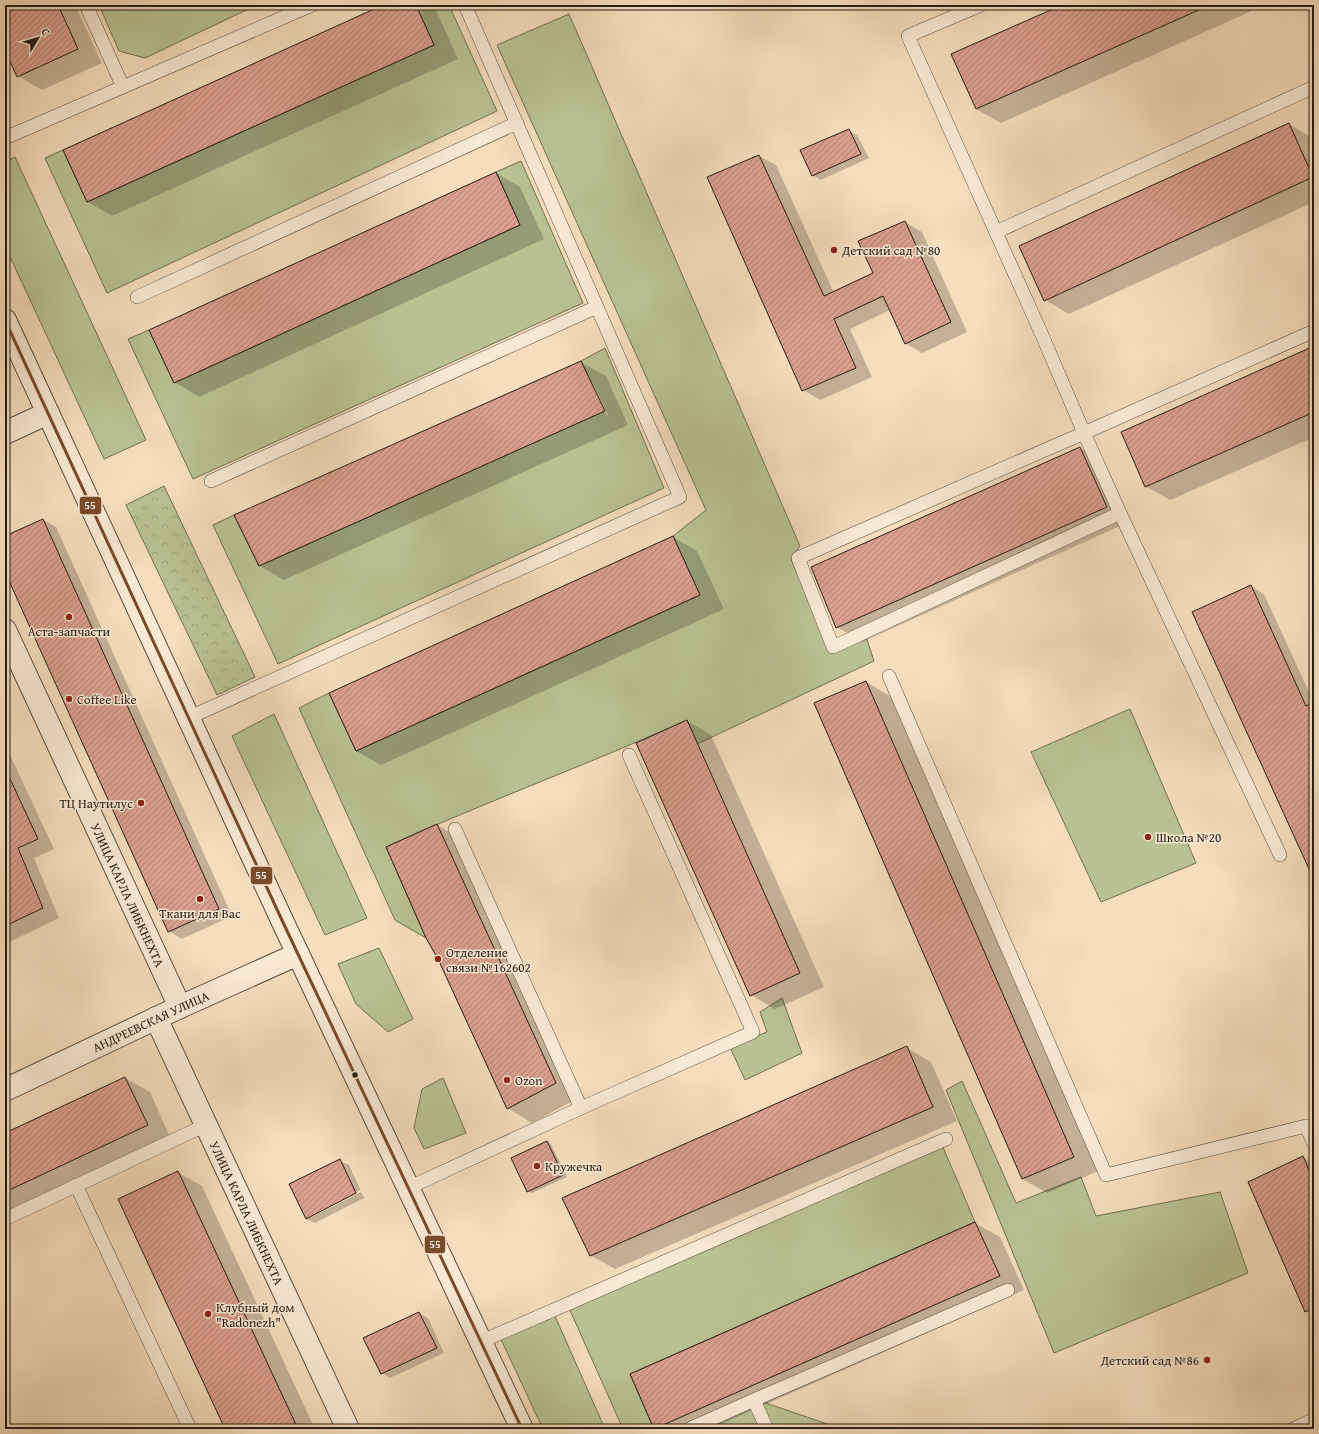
<svg xmlns="http://www.w3.org/2000/svg" width="1319" height="1434" viewBox="0 0 1319 1434" font-family="'Gentium Book Plus',serif">
	<style>
		.green { fill: #b9c293; stroke: #706f53 }
		.forest { fill: url(#forest-crowns); stroke: #706f53 }
		.shadow { fill: #0003; fill-rule: evenodd }
		.building { fill: url(#building-hatch); stroke: #261c13 }
		.lines { fill: none; stroke-linecap: round; stroke-linejoin: round }
		.service-casing { stroke: #5a4c3e; stroke-width: 14 }
		.minor-casing { stroke: #5a4c3e; stroke-width: 24 }
		.tertiary-casing { stroke: #5a4c3e; stroke-width: 24 }
		.service { stroke: #f8e9d4; stroke-width: 13 }
		.minor { stroke: #f8e9d4; stroke-width: 22 }
		.tertiary { stroke: #f8e9d4; stroke-width: 22 }
		.bus-1-casing { stroke: #f8e9d4; stroke-width: 6 }
		.bus-1 { stroke: #7a4b2a; stroke-width: 3 }
		.poi-dot { fill: #8f2418; stroke: #f8e9d4; stroke-width: 1.5 }
		.bus-dot { fill: #261c13; stroke: #f8e9d4; stroke-width: 1.5 }
		.labels { text-anchor: middle; dominant-baseline: central; stroke-width: 3; stroke-linejoin: round; paint-order: stroke }
		.poi-label { font-size: 13px; fill: #261c13; stroke: #f8e9d4; text-anchor: start }
		.street-label { font-size: 13px; fill: #261c13; stroke: #f8e9d4 }
		.line-badge { stroke: #f8e9d4; stroke-width: 1.5 }
		.badge-label { font-size: 11px; text-anchor: middle; font-weight: bold; fill: #fff }
	</style>
	<defs>
		<pattern id="forest-crowns" width="20" height="18" patternUnits="userSpaceOnUse"><rect width="20" height="18" fill="#b9c293"/><path d="M2 6a3 3 0 1 1 6 0M12 15a3 3 0 1 1 6 0" fill="none" stroke="#9fa67e"/></pattern>
		<pattern id="building-hatch" width="6" height="6" patternUnits="userSpaceOnUse"><rect width="6" height="6" fill="#da9f8e"/><path d="M-1 1l2-2M0 6l6-6M5 7l2-2" fill="none" stroke="#b18173"/></pattern>
	</defs>
	<rect width="100%" height="100%" fill="#f5ddbd"/>
	<filter id="stains"><feTurbulence type="fractalNoise" baseFrequency=".005" numOctaves="4"/><feColorMatrix values="0 0 0 0 .2 0 0 0 0 .09 0 0 0 0 .02 0 0 0 .5 -.17"/></filter>
	<radialGradient id="worn" r=".72"><stop offset=".6" stop-color="#630" stop-opacity="0"/><stop offset="1" stop-color="#630" stop-opacity=".3"/></radialGradient>
	<path class="green" d="M99,5H257L145,58L119,51Z
		M416,5H449L497,111L107,293L45,158L63,150L87,202L434,45Z
		M569,14L800,546L791,559L830,651L866,637L874,661L697,744L687,720C587,765 485,802 386,847L426,938L395,920L299,708L329,693L356,751L700,595L673,536L706,510L497,45Z
		M15,157L146,440L104,459L5,246V162Z
		M521,161L583,303L193,479L128,339L149,330L174,383L520,225L496,172Z
		M605,348L664,488L278,664L213,525L234,515L259,566L604,411L581,361Z
		M1130,709L1196,863L1101,902L1031,752Z
		M274,714L367,918L325,935L232,736Z
		M379,948L413,1019L388,1032L356,1004L338,964Z
		M782,998L802,1053L745,1080L730,1047L767,1032L760,1012Z
		M443,1078L466,1133L424,1149L414,1128L422,1089Z
		M962,1081L1016,1203L1081,1177L1096,1216L1220,1192L1248,1273L1054,1353L946,1090Z
		M942,1145L975,1222L630,1374L654,1429H623L569,1308Z
		M554,1314L605,1429H543L499,1335Z
		M760,1401L842,1429H773Z
		M752,1405L762,1429H698Z"/>
	<path class="forest" d="M164,486L255,677L217,695L126,505Z"/>
	<path class="shadow" d="M5,5H75L102,63L42,90L18,76L5,48Z
		M385,5H430L435,8L458,59L112,216L88,202Z
		M1065,5H1262L1263,6L1001,123L976,109Z
		M1289,124L1313,138L1314,140V202L1069,314L1045,300Z
		M848,130L857,135L869,158L821,180L813,175Z
		M759,156L776,165L834,293L874,274L905,222L922,232L967,332L922,353L905,343L890,310L850,329L872,377L820,400L803,390Z
		M496,173L520,187L544,239L199,397L175,382Z
		M1314,347V437L1170,500L1145,486Z
		M581,362L606,376L628,425L284,580L260,566ZM590,381H592L608,415H606Z
		M1080,448L1105,462L1131,521L862,642L837,627Z
		M43,520L56,527L232,916L182,939L169,931L5,570V537Z
		M673,537L697,551L724,609L381,765L356,751Z
		M1251,586L1264,594L1314,703V878Z
		M866,682L890,696L1098,1171L1047,1193L1023,1179L815,704Z
		M687,721L711,735L824,987L775,1009L751,995Z
		M5,744L54,849L34,858L59,918L5,944Z
		M437,825L461,839L580,1097L532,1123L508,1108Z
		M907,1048L931,1062L957,1121L615,1269L590,1255Z
		M125,1078L150,1092L171,1139L5,1217V1134Z
		M547,1142L551,1144L567,1177L532,1193L528,1191Z
		M1302,1157L1314,1164V1316L1306,1311Z
		M340,1161L349,1165L361,1191L360,1190L310,1216V1218L361,1192L364,1198L315,1223L307,1219Z
		M177,1172L202,1186L315,1429H226Z
		M975,1223L1000,1237L1024,1290L710,1429L655,1428Z
		M419,1313L428,1318L444,1353L390,1378L382,1373Z"/>
	<path class="building" d="M5,5H58L78,49L17,77L5,50Z
		M383,5H416L434,45L87,202L63,150Z
		M1062,5H1210L976,109L951,54Z
		M1289,123L1313,177L1044,301L1019,246Z
		M849,129L861,154L812,176L800,150Z
		M759,155L824,296L873,273L858,241L905,221L951,322L905,344L883,296L834,319L856,368L802,391L707,177Z
		M496,172L520,225L174,383L149,330Z
		M1314,346V412L1145,487L1121,432Z
		M581,361L605,411L259,566L234,515Z
		M1080,447L1107,507L836,628L811,567Z
		M43,519L219,909L168,932L5,572V536Z
		M673,536L700,595L356,751L329,693Z
		M1251,585L1306,706L1314,702V880L1192,612Z
		M866,681L1074,1157L1022,1179L814,703Z
		M687,720L800,973L750,996L636,743Z
		M5,768L38,839L18,848L43,908L5,926Z
		M437,824L556,1083L507,1109L438,959L426,938L386,847Z
		M907,1046L933,1107L590,1256L562,1198Z
		M125,1077L148,1125L5,1192V1133Z
		M547,1141L563,1175L527,1192L511,1158Z
		M1303,1156L1314,1182V1308L1305,1312L1248,1182Z
		M340,1159L356,1193L306,1219L289,1184Z
		M178,1171L298,1429H225L118,1199Z
		M975,1222L1000,1276L654,1429L630,1374Z
		M419,1312L437,1348L381,1374L363,1338Z"/>
	<g class="lines">
		<g class="service-casing">
			<path id="service" d="M86,5L123,87
				M981,5L908,36L1042,335L1084,433L1314,331
				M5,138L312,5
				M996,232L1314,87
				M137,297L517,123
				M1084,433L1120,513L833,647L798,558Z
				M211,481L597,307
				M1120,513L1280,855
				M889,676L1106,1175L1306,1126H1314
				M188,718L680,497L465,5
				M455,829L581,1108
				M1306,1126L1314,1144
				M76,1185L190,1429
				M408,1188L581,1108L753,1032L629,755
				M5,1219L206,1125
				M480,1342L946,1139
				M689,1429L754,1400
				M767,1429L754,1400L1008,1290
				M1293,1429L1314,1419"/>
		</g>
		<g class="minor-casing">
			<g id="minor">
				<path d="M5,433L48,413"/>
				<path id="s1" d="M5,630L180,1007"/>
				<path id="s2" d="M156,1018L348,1429"/>
				<path id="s3" d="M5,1090L180,1007L298,954"/>
			</g>
		</g>
		<g class="tertiary-casing">
			<path id="tertiary" d="M5,320L280,916L522,1429"/>
		</g>
		<use href="#service" class="service"/>
		<use href="#minor" class="minor"/>
		<use href="#tertiary" class="tertiary"/>
		<g class="bus-1-casing">
			<path id="bus-1" d="M5,320L280,916L522,1429"/>
		</g>
		<use href="#bus-1" class="bus-1"/>
	</g>
	<g class="poi-dot">
		<circle cx="834" cy="250" r="4"/>
		<circle cx="69" cy="617" r="4"/>
		<circle cx="69" cy="699" r="4"/>
		<circle cx="141" cy="803" r="4"/>
		<circle cx="1148" cy="837" r="4"/>
		<circle cx="200" cy="899" r="4"/>
		<circle cx="438" cy="959" r="4"/>
		<circle cx="507" cy="1080" r="4"/>
		<circle cx="537" cy="1166" r="4"/>
		<circle cx="208" cy="1314" r="4"/>
		<circle cx="1207" cy="1360" r="4"/>
	</g>
	<circle class="bus-dot" cx="355" cy="1075" r="3.5"/>
	<g class="labels">
		<g class="poi-label">
			<text x="842" y="250">Детский сад №80</text>
			<text x="69" y="631" text-anchor="middle">Аста-запчасти</text>
			<text x="77" y="699">Coffee Like</text>
			<text x="133" y="803" text-anchor="end">ТЦ Наутилус</text>
			<text x="1156" y="837">Школа №20</text>
			<text x="200" y="913" text-anchor="middle">Ткани для Вас</text>
			<text x="446" y="952">Отделение<tspan x="446" dy="15">связи №162602</tspan></text>
			<text x="515" y="1080">Ozon</text>
			<text x="545" y="1166">Кружечка</text>
			<text x="216" y="1307">Клубный дом<tspan x="216" dy="15">"Radonezh"</tspan></text>
			<text x="1199" y="1360" text-anchor="end">Детский сад №86</text>
		</g>
		<g class="street-label">
			<text stroke="none"><textPath href="#s1" startOffset="292">УЛИЦА КАРЛА ЛИБКНЕХТА</textPath></text>
			<text stroke="none"><textPath href="#s3" startOffset="161">АНДРЕЕВСКАЯ УЛИЦА</textPath></text>
			<text stroke="none"><textPath href="#s2" startOffset="215">УЛИЦА КАРЛА ЛИБКНЕХТА</textPath></text>
		</g>
	</g>
	<g class="line-badge">
		<rect x="79" y="496" width="23" height="19" rx="4" fill="#7a4b2a"/>
		<rect x="250" y="866" width="23" height="19" rx="4" fill="#7a4b2a"/>
		<rect x="424" y="1235" width="22" height="19" rx="4" fill="#7a4b2a"/>
	</g>
	<g class="badge-label">
		<text x="90" y="509">55</text>
		<text x="261" y="879">55</text>
		<text x="435" y="1248">55</text>
	</g>
	<rect width="1319" height="1434" fill="none" stroke="#f5ddbd" stroke-width="20"/>
	<rect x="6" y="6" width="1307" height="1422" fill="none" stroke="#261c13" stroke-width="2"/>
	<rect x="10" y="10" width="1299" height="1414" fill="none" stroke="#261c13"/>
	<g transform="translate(38 38) rotate(52)" stroke="#f8e9d4" stroke-width="3" paint-order="stroke">
	<path d="M0-3L7 15L0 10L-7 15Z" fill="#261c13"/>
	<text y="-6" font-size="11" font-weight="bold" text-anchor="middle" fill="#261c13">С</text>
	</g>
	<rect width="100%" height="100%" filter="url(#stains)"/>
	<rect width="100%" height="100%" fill="url(#worn)"/>
</svg>
